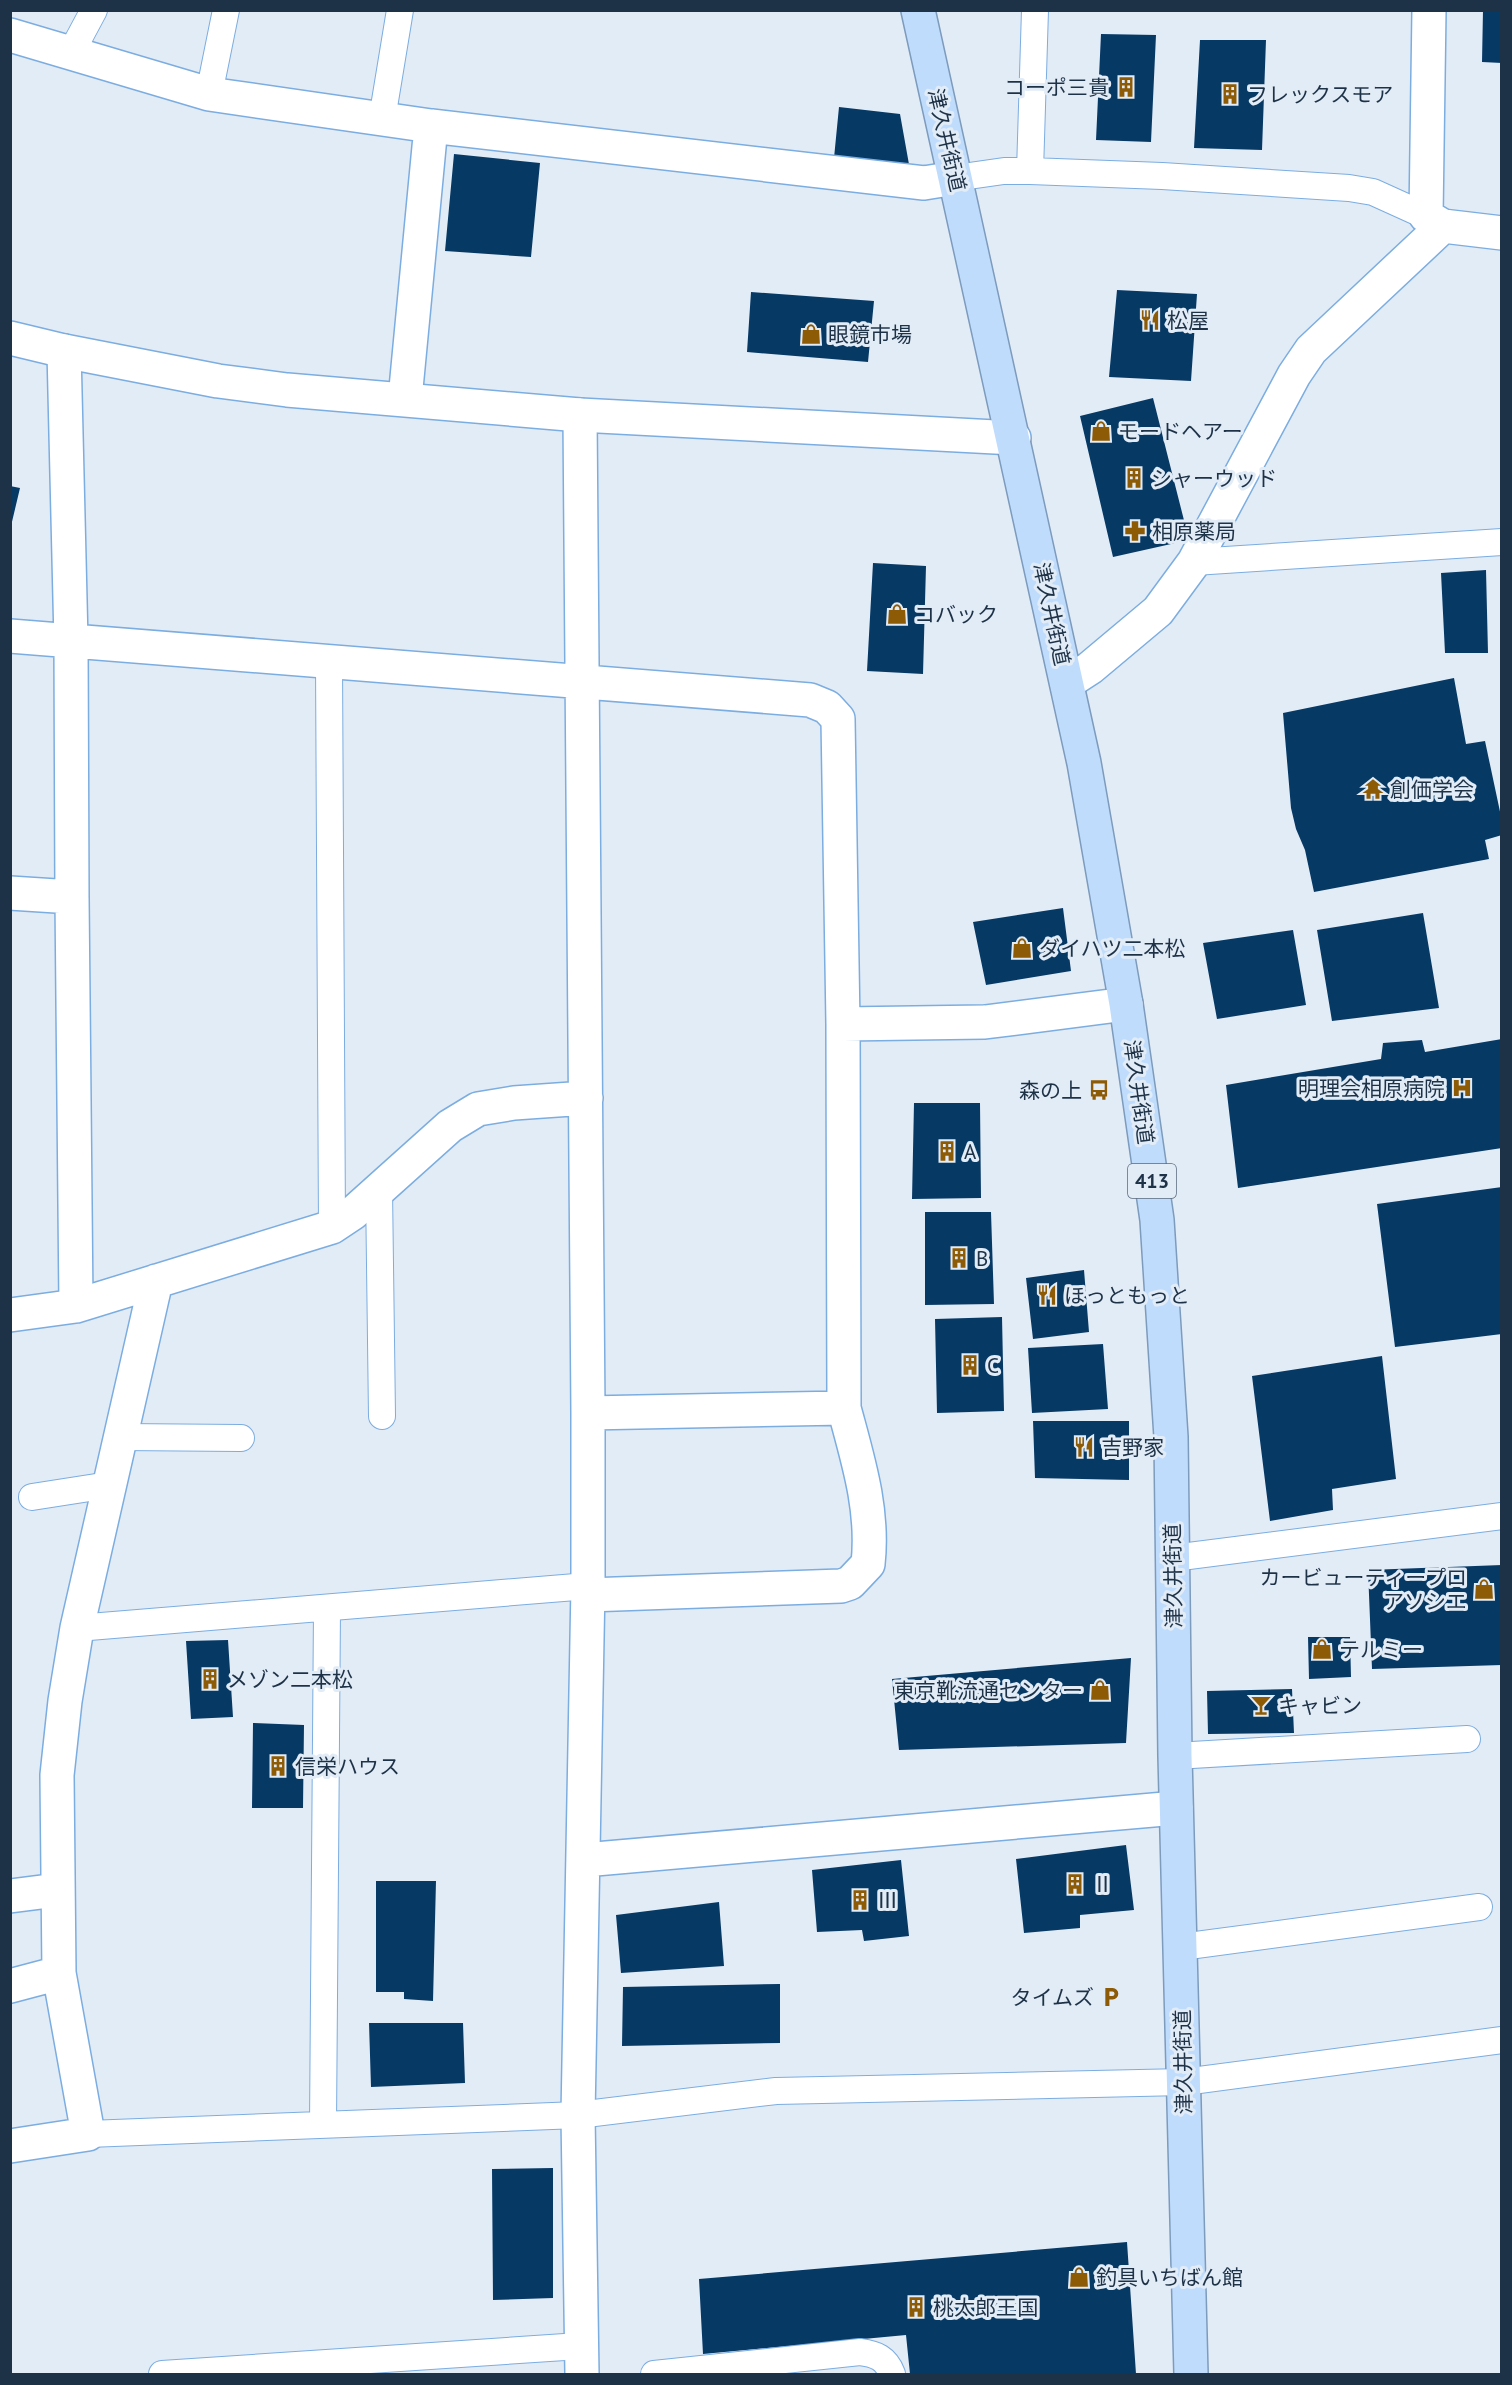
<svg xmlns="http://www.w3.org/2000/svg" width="1512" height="2385" viewBox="0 0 1512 2385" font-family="'PT Sans','Noto Sans JP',sans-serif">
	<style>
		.building { fill: #073965 }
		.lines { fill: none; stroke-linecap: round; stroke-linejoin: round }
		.service-casing { stroke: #7cade0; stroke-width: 28 }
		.minor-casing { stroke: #7cade0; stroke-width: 36 }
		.tertiary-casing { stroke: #7cade0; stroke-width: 36 }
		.trunk-casing { stroke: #7d9bbd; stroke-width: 36 }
		.service { stroke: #fff; stroke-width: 26 }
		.minor { stroke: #fff; stroke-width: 33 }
		.tertiary { stroke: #fff; stroke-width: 33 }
		.trunk { stroke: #c0dcfc; stroke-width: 33 }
		.labels { text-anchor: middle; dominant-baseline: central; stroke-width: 6; stroke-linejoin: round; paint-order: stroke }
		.shield { fill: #e2ecf7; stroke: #596a7c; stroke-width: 1.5 }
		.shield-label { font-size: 20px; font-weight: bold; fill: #1e3247 }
		.poi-label { font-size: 21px; fill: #1e3247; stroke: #e2ecf7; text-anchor: start }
		.street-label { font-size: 21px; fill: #1e3247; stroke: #e2ecf7 }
	</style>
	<rect width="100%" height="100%" fill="#e2ecf7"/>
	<path class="building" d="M1483,10H1502V63L1482,62Z
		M1101,34L1156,35L1151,142L1096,140Z
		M1200,40H1266L1262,150L1194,148Z
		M839,107L900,114L910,170L834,158Z
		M454,154L540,163L531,257L445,251Z
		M1117,290L1197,294L1191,381L1109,377Z
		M751,292L874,301L868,362L747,352Z
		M1153,398L1189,540L1113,557L1080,416Z
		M10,486L20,488L11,526H10Z
		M873,563L926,566L923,674L867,671Z
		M1486,570L1488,653H1445L1441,573Z
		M1454,678L1466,744L1485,741L1502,821V835L1485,840L1489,859L1314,892L1305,850L1296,829L1291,808L1283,713Z
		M1063,908L1071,971L986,985L973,922Z
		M1423,913L1439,1008L1332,1021L1317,930Z
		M1293,930L1306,1005L1217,1019L1203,943Z
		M1502,1039V1148L1238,1188L1226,1085L1381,1059L1383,1043L1422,1040L1425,1052Z
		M914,1103H980L981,1198L912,1199Z
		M1502,1187V1334L1395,1347L1377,1204Z
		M925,1212H991L994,1304L925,1305Z
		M1084,1270L1089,1332L1033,1339L1026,1278Z
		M1002,1317L1004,1411L937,1413L935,1319Z
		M1103,1344L1108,1409L1032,1413L1028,1348Z
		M1382,1356L1396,1479L1332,1489L1333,1510L1270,1521L1252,1376Z
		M1033,1421H1129V1480L1035,1478Z
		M1502,1565V1665L1372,1669L1368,1570Z
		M1308,1637H1350L1351,1677L1309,1679Z
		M228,1640L233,1717L191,1719L186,1641Z
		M1131,1658L1126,1743L899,1750L892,1679Z
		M1292,1689L1294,1733L1208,1734L1207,1691Z
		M253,1723L304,1725L303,1808H252Z
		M1126,1845L1134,1910L1080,1915V1928L1024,1933L1016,1859Z
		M901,1860L909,1936L864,1941L862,1930L817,1932L812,1870Z
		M376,1881H436L433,2001L404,1999V1992H376Z
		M719,1902L724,1966L621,1973L616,1915Z
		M780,1984V2043L622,2046L623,1987Z
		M369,2023H463L465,2083L371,2087Z
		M553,2168V2298L493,2300L492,2169Z
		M1127,2242L1136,2374H910L906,2335L703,2354L699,2279Z"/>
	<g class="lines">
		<g class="service-casing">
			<path id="service" d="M71,53L94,10
				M209,94L226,10
				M382,119L400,10
				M1030,171L1035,10
				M955,178L1004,171H1030L1162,176L1349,188L1373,192L1426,216
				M1194,562L1502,542
				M329,662L332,1227
				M379,1189L382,1416
				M120,1437L241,1438
				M32,1497L109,1485
				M1173,1558L1502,1516
				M77,1628L588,1586
				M1175,1756L1467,1739
				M1181,1947L1479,1907
				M323,2125L327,1609
				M88,2134L578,2115L776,2091L1184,2082L1502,2040
				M162,2374L580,2346
				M654,2374L860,2352C876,2354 886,2358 892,2374"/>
		</g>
		<g class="minor-casing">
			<path id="minor" d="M1429,10L1426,216L1443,226L1502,233
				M10,35L209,94L431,126L924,183L955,178
				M64,351L71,641L72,897L76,1306
				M405,399L431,126
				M580,415L588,1413V1586L578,2115L582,2374
				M10,636L810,700L827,707L838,719L843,1024L844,1408L588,1413
				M1067,683L1090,668L1158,611L1194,562L1294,375L1311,350L1443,226
				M10,893L72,897
				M843,1024L985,1022L1126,1004
				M10,1315L76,1306L332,1227L353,1213L450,1126L478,1109L514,1103L586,1098
				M588,1595L841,1586L850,1583L868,1564C874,1510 858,1460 844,1408
				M584,1860L1176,1808
				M10,1896L57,1890
				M10,1986L59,1973
				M10,2146L88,2134L59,1973L57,1775L65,1701L77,1628L156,1281"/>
		</g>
		<g class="tertiary-casing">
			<path id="tertiary" d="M10,338L64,351L218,381L287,390L580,415L1014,438"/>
		</g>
		<g class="trunk-casing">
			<path id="trunk" d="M918,10L1084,763L1126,1004L1157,1220L1171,1437L1175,1756L1191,2374"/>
		</g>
		<use href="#service" class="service"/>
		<use href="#minor" class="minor"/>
		<use href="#tertiary" class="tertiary"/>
		<use href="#trunk" class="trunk"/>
	</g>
	<defs>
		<g id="building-bare" transform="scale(1.62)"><path d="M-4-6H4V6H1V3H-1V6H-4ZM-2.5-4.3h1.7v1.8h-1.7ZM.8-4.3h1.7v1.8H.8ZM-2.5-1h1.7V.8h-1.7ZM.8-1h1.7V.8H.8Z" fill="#8d5a06" stroke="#e2ecf7" stroke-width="2.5" paint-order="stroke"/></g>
		<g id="restaurant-bare" transform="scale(1.62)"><path d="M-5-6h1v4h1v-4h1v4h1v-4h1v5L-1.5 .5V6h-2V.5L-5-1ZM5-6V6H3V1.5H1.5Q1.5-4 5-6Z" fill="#8d5a06" stroke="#e2ecf7" stroke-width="2.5" paint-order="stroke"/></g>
		<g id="shop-bare" transform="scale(1.62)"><path d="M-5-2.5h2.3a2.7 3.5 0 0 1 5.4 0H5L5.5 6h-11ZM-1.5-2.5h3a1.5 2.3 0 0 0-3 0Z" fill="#8d5a06" stroke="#e2ecf7" stroke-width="2.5" paint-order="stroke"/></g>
		<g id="pharmacy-bare" transform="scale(1.62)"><path d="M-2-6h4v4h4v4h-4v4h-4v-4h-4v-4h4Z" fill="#8d5a06" stroke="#e2ecf7" stroke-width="2.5" paint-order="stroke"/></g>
		<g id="temple-bare" transform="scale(1.62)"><path d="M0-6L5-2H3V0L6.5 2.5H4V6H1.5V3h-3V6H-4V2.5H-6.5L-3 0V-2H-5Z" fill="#8d5a06" stroke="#e2ecf7" stroke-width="2.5" paint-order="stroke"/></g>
		<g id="hospital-bare" transform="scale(1.62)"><path d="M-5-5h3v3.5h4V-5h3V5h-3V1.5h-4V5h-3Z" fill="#8d5a06" stroke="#e2ecf7" stroke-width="2.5" paint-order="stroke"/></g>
		<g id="bus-bare" transform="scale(1.62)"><path d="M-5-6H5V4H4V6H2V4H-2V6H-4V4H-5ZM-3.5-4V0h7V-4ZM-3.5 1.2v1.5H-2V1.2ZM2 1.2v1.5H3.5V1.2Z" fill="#8d5a06" stroke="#e2ecf7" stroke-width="2.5" paint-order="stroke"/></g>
		<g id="bar-bare" transform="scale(1.62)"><path d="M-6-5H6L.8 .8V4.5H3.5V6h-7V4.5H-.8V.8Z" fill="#8d5a06" stroke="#e2ecf7" stroke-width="2.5" paint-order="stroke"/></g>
		<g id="parking-bare" transform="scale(1.62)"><path d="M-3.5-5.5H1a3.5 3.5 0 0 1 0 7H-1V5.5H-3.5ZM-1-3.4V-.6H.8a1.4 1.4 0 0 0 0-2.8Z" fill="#8d5a06" stroke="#e2ecf7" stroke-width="2.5" paint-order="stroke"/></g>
	</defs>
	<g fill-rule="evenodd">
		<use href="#building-bare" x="1126" y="87"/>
		<use href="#building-bare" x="1230" y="94"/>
		<use href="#restaurant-bare" x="1150" y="320"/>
		<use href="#shop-bare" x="811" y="334"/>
		<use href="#shop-bare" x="1101" y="431"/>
		<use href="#building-bare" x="1134" y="478"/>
		<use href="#pharmacy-bare" x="1135" y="531"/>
		<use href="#shop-bare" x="897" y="614"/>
		<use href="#temple-bare" x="1373" y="789"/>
		<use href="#shop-bare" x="1022" y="948"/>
		<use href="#hospital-bare" x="1462" y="1088"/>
		<use href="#bus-bare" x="1099" y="1090"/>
		<use href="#building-bare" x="947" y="1151"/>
		<use href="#building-bare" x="959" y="1258"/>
		<use href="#restaurant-bare" x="1047" y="1295"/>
		<use href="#building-bare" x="970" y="1365"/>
		<use href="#restaurant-bare" x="1084" y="1447"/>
		<use href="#shop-bare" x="1484" y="1589"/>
		<use href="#shop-bare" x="1322" y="1649"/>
		<use href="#building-bare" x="210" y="1679"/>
		<use href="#shop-bare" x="1100" y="1690"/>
		<use href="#bar-bare" x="1261" y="1705"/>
		<use href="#building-bare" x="278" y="1766"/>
		<use href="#building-bare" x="1075" y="1884"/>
		<use href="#building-bare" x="860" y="1900"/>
		<use href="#parking-bare" x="1111" y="1997"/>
		<use href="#shop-bare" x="1079" y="2277"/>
		<use href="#building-bare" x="916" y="2307"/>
	</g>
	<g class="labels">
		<rect class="shield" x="1128" y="1164" width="48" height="34" rx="4.5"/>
		<g class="shield-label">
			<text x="1152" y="1181">413</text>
		</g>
		<g class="poi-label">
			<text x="1109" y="87" text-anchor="end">コーポ三貴</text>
			<text x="1247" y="94">フレックスモア</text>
			<text x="1167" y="320">松屋</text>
			<text x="828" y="334">眼鏡市場</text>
			<text x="1118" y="431">モードヘアー</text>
			<text x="1151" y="478">シャーウッド</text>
			<text x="1152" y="531">相原薬局</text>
			<text x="914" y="614">コバック</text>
			<text x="1390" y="789">創価学会</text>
			<text x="1039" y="948">ダイハツ二本松</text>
			<text x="1445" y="1088" text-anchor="end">明理会相原病院</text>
			<text x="1082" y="1090" text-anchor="end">森の上</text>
			<text x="964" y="1151">A</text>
			<text x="976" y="1258">B</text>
			<text x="1064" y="1295">ほっともっと</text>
			<text x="987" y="1365">C</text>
			<text x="1101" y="1447">吉野家</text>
			<text x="1467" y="1577" text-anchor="end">カービューティープロ<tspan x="1467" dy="24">アソシエ</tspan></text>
			<text x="1339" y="1649">テルミー</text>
			<text x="227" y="1679">メゾン二本松</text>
			<text x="1083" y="1690" text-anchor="end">東京靴流通センター</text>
			<text x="1278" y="1705">キャビン</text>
			<text x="295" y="1766">信栄ハウス</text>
			<text x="1092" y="1884">Ⅱ</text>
			<text x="877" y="1900">Ⅲ</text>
			<text x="1094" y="1997" text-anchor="end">タイムズ</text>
			<text x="1096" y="2277">釣具いちばん館</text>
			<text x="933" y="2307">桃太郎王国</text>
		</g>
		<g class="street-label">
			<text transform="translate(947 140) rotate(77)">津久井街道</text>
			<text transform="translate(1052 614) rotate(78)">津久井街道</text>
			<text transform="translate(1139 1092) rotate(82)">津久井街道</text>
			<text transform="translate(1173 1576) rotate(-91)">津久井街道</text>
			<text transform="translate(1183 2062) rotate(-91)">津久井街道</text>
		</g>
	</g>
	<rect width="1512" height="2385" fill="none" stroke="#1e3247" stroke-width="24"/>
</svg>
